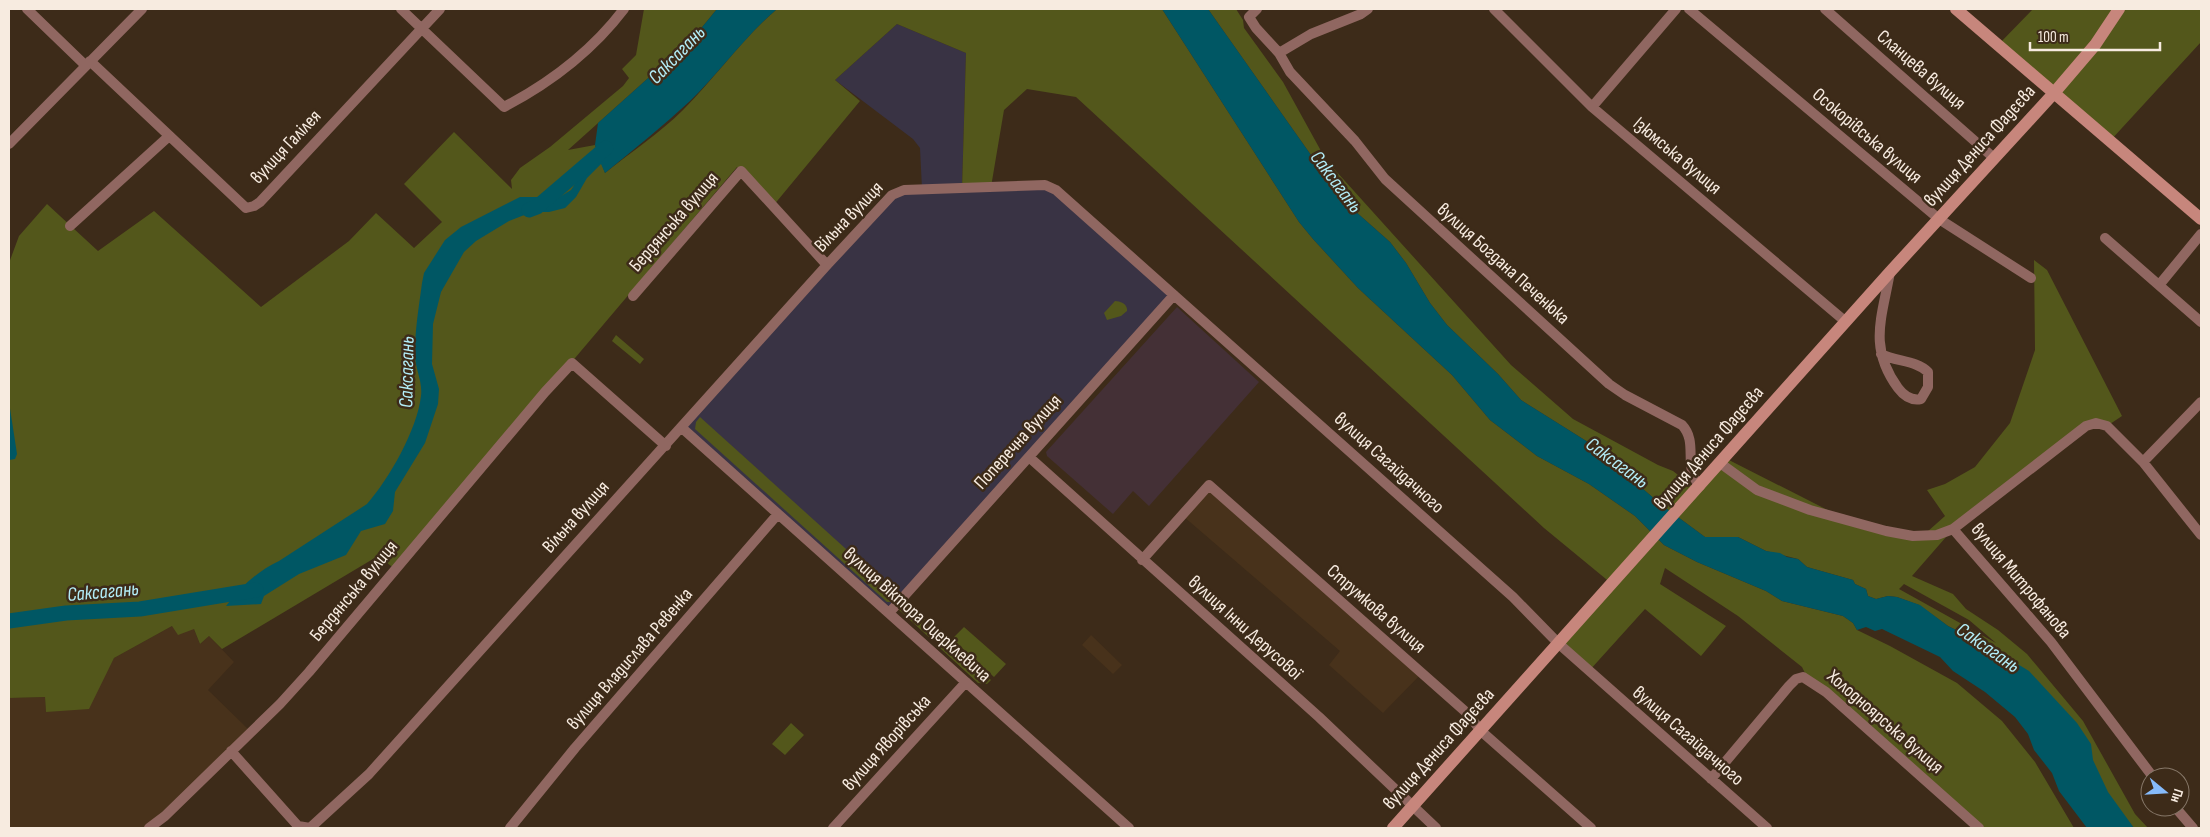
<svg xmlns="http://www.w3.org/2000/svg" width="2210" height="837" viewBox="0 0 2210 837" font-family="'Sofia Sans Condensed',sans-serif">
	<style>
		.built { fill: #48321b }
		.education { fill: #443036 }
		.medical { fill: #393344 }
		.green { fill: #53571b; fill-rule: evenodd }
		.water { fill: #005764 }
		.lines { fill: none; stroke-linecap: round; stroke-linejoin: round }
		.river { stroke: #005764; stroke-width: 15 }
		.street { stroke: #906761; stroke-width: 10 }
		.secondary { stroke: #c7867c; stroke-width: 12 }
		.labels { text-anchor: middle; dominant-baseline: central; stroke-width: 5; stroke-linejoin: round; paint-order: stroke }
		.street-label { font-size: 19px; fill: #f7ebe0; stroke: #3d2b19 }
		.water-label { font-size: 20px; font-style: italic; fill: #b3edf8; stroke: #3d2b19 }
	</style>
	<rect width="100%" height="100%" fill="#3d2b19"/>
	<path class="built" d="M1209,485L1422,673L1383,713L1329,665L1340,651L1183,516Z
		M172,626L194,629L200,644L209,636L234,662L208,690L249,730L154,823L143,828H9V698L45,697L46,712L107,671L114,658Z
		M1091,635L1122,665L1113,674L1082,645Z"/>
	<path class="education" d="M1177,307L1259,382L1149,506L1133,491L1113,514L1047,456L1046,452Z"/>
	<path class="medical" d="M897,24L966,53L962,188L1045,185L1174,295L889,613L682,428L892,195L922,189L920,148L913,139L835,80Z"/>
	<path class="green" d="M644,9H717L694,37L568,150L595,145L605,173C631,152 660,133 683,110C716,77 742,39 777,9H1162L1299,222L1313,239L1358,288L1452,375L1490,420L1537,456L1589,484L1635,516L1664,545L1697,562L1766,591L1782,601L1843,616L1853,623L1857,630L1890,646L1957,683L2002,721L2035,762L2074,828H1979L1808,679L1802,667L1738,616L1665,568L1660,584L1726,626L1701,656L1645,609L1589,671L1559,644L1612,584L1544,528L1076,97L1027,89L1004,110L991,187L962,189L966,53L897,24L835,80L860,101L773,206L737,167C623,301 510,436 395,569L378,556L222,649L209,636L200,644L194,629L178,635L172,626L114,658L89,709L46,712L45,697L9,698V263L19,236L47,204L98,251L154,211L261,307L349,241L376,213L414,248L442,222L404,184L454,132L512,189L511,180L520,168L550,147L623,86L629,78L622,69L636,55Z
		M1208,9H1236L1243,20L1244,28L1283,82L1326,160L1511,365L1573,419L1658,465L1673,471L1697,490L1725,458L1867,530L1918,540L1945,516L1927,490L1945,484L1975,467L2010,423L2035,350L2034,260L2047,270L2122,416L2107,426L2096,423L1953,529L1912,576L1953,594L1966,609L1998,630L2027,654L2083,721L2135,814L2148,828H2134L2127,820L2011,660L1979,647L1962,633L1948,626L1919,605L1897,597L1888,596L1876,599L1868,596L1866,589L1855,584L1853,580L1807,567L1798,559L1766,551L1738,537H1705L1663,506L1610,461L1599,449L1521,400L1498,374L1447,325L1430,303L1406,263L1390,242L1355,211L1318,165ZM1904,584L1969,620L1996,643L1899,589Z
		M2033,9H2201V42L2110,141L1998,45Z
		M1115,301C1120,301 1128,304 1127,311L1121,316L1107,320L1104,313Z
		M616,335L644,359L640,364L612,341Z
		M700,417L898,596L893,602H887L695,429L696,422Z
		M905,601L940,633L933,641L898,609Z
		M964,627L1006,664L994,677L952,639Z
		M945,638L991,680L987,684L978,683L940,648V643Z
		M791,723L804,735L785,755L772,744Z"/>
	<path class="water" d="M717,9H777C745,36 721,71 690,101C663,126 634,149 605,173L601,164L587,178L576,197L565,208L549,212H532L509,221L476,241L464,252L441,292L433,324L432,364L439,389L438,404L425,443L395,492L393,511L385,524L361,531L346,555L299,574L264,596L261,604L226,606C241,587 256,572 279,561L367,504C389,479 417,430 421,396C423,381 414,367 415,352C415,329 419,306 422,283L424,273L445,240L461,227L520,197H537L553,201L571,190L597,151L595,145L598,123L694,37Z
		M1162,9H1208L1318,165L1355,211L1390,242L1406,263L1430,303L1447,325L1498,374L1521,400L1599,449L1610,461L1663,506L1705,537H1738L1766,551L1780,553L1787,557L1798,559L1807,567L1853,580L1855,584L1866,589L1868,596L1876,599L1888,596L1897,597L1920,605L1948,626L1962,633L1979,647L2011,660L2029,671L2077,723L2091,744L2093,760L2108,792L2134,828H2087L2059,791L2052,773L2034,750L2028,734L2015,717L1985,692L1953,671L1940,657L1882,629L1875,631L1866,627L1857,630L1853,623L1843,616L1782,601L1766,591L1697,562L1664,545L1635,516L1589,484L1537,456L1490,420L1452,375L1358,288L1313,239L1299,222Z
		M9,402L17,454L15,459L9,460Z"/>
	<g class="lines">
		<path class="river" d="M529,210L537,207L606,148
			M9,621L66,613L140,609L256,590"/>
		<path class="street" d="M27,9L85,65
			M401,9L504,107C550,83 592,51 624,9
			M1257,9L1249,17L1256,28L1279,53
			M1368,9L1361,14L1311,34L1279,53L1290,72L1355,141L1385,179L1609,384L1625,395L1682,425C1699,443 1682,467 1700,486
			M1494,9L1592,107L1846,322
			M1689,9L1939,219L2031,278
			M1825,9L1994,158
			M90,61L246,208L254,206L260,202L440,9
			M1592,107L1676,9
			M9,144L142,9
			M70,226L168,137
			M2105,238L2201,322
			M2160,284L2201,234
			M633,296L741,171L827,265
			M1881,354C1896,362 1916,360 1928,372V387L1921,399C1911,401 1904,396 1898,388C1868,347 1882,318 1890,272
			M2201,402L2143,462L2201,535
			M682,428L1129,828
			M1029,457L1319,717L1436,828
			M2143,462L2107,426L2096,423L2086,426L1953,529L2051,642L2153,777
			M1720,463L1757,490L1810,510L1886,531L1913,536L1937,535L1953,529
			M1142,560L1209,485L1467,713L1481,731L1591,828
			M889,613L1174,295
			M231,751L298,826L310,828L369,774L827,265L892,195L904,190L1045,185L1056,190L1513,597L1559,644L1767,828
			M1711,779L1789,686L1796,679L1803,677L1826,692L1979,828
			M2175,807L2193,828
			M149,828L165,816L280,704L309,672L545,392L572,363L666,446
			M510,828L575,748L778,514
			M833,828L966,682"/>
		<path class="secondary" d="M1956,9L2201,219
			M1393,828L1890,272L2054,93L2095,45L2119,9"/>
	</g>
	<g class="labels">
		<g class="street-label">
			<text transform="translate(1921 70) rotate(41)">Сланцева вулиця</text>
			<text transform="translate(1867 136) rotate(40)">Осокорівська вулиця</text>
			<text transform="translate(1980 146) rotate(-48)">вулиця Дениса Фадєєва</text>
			<text transform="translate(286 147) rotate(-47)">вулиця Галілея</text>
			<text transform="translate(1677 156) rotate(40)">Ізюмська вулиця</text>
			<text transform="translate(849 217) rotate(-46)">Вільна вулиця</text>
			<text transform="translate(674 222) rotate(-49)">Бердянська вулиця</text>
			<text transform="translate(1503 264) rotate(42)">вулиця Богдана Печенюка</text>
			<text transform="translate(1018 442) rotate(-48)">Поперечна вулиця</text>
			<text transform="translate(1709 448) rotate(-49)">вулиця Дениса Фадєєва</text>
			<text transform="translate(1389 463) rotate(42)">вулиця Сагайдачного</text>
			<text transform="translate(576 517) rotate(-48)">Вільна вулиця</text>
			<text transform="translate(2021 581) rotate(50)">вулиця Митрофанова</text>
			<text transform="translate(354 591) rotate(-50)">Бердянська вулиця</text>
			<text transform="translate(1376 609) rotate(41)">Струмкова вулиця</text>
			<text transform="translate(917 615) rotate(42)">вулиця Віктора Оцерклевича</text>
			<text transform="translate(1245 628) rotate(42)">вулиця Інни Дерусової</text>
			<text transform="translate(630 659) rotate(-49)">вулиця Владислава Ревенка</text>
			<text transform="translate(1885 722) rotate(41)">Холодноярська вулиця</text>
			<text transform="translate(1688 736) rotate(41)">вулиця Сагайдачного</text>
			<text transform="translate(887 743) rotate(-48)">вулиця Яворівська</text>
			<text transform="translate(1439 749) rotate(-48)">вулиця Дениса Фадєєва</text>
		</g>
		<g class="water-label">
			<text transform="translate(677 55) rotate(-46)">Саксагань</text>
			<text transform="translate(1336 182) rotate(53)">Саксагань</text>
			<text transform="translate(407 372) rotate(-89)">Саксагань</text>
			<text transform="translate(1617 463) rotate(36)">Саксагань</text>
			<text transform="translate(103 592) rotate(-5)">Саксагань</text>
			<text transform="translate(1988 648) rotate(35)">Саксагань</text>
		</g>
	</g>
	<rect width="2210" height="837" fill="none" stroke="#f7ebe0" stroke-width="20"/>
	<g transform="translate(2165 792) rotate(108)"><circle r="24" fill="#3d2b19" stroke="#877869"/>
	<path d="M0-4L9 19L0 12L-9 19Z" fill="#86bbfb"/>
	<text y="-8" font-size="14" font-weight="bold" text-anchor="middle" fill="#f7ebe0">Пн</text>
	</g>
	<path d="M2030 42v8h130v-8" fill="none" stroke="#f7ebe0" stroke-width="2.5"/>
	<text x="2038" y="42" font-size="15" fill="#f7ebe0" stroke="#3d2b19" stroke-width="4" paint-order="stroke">100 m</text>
</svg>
